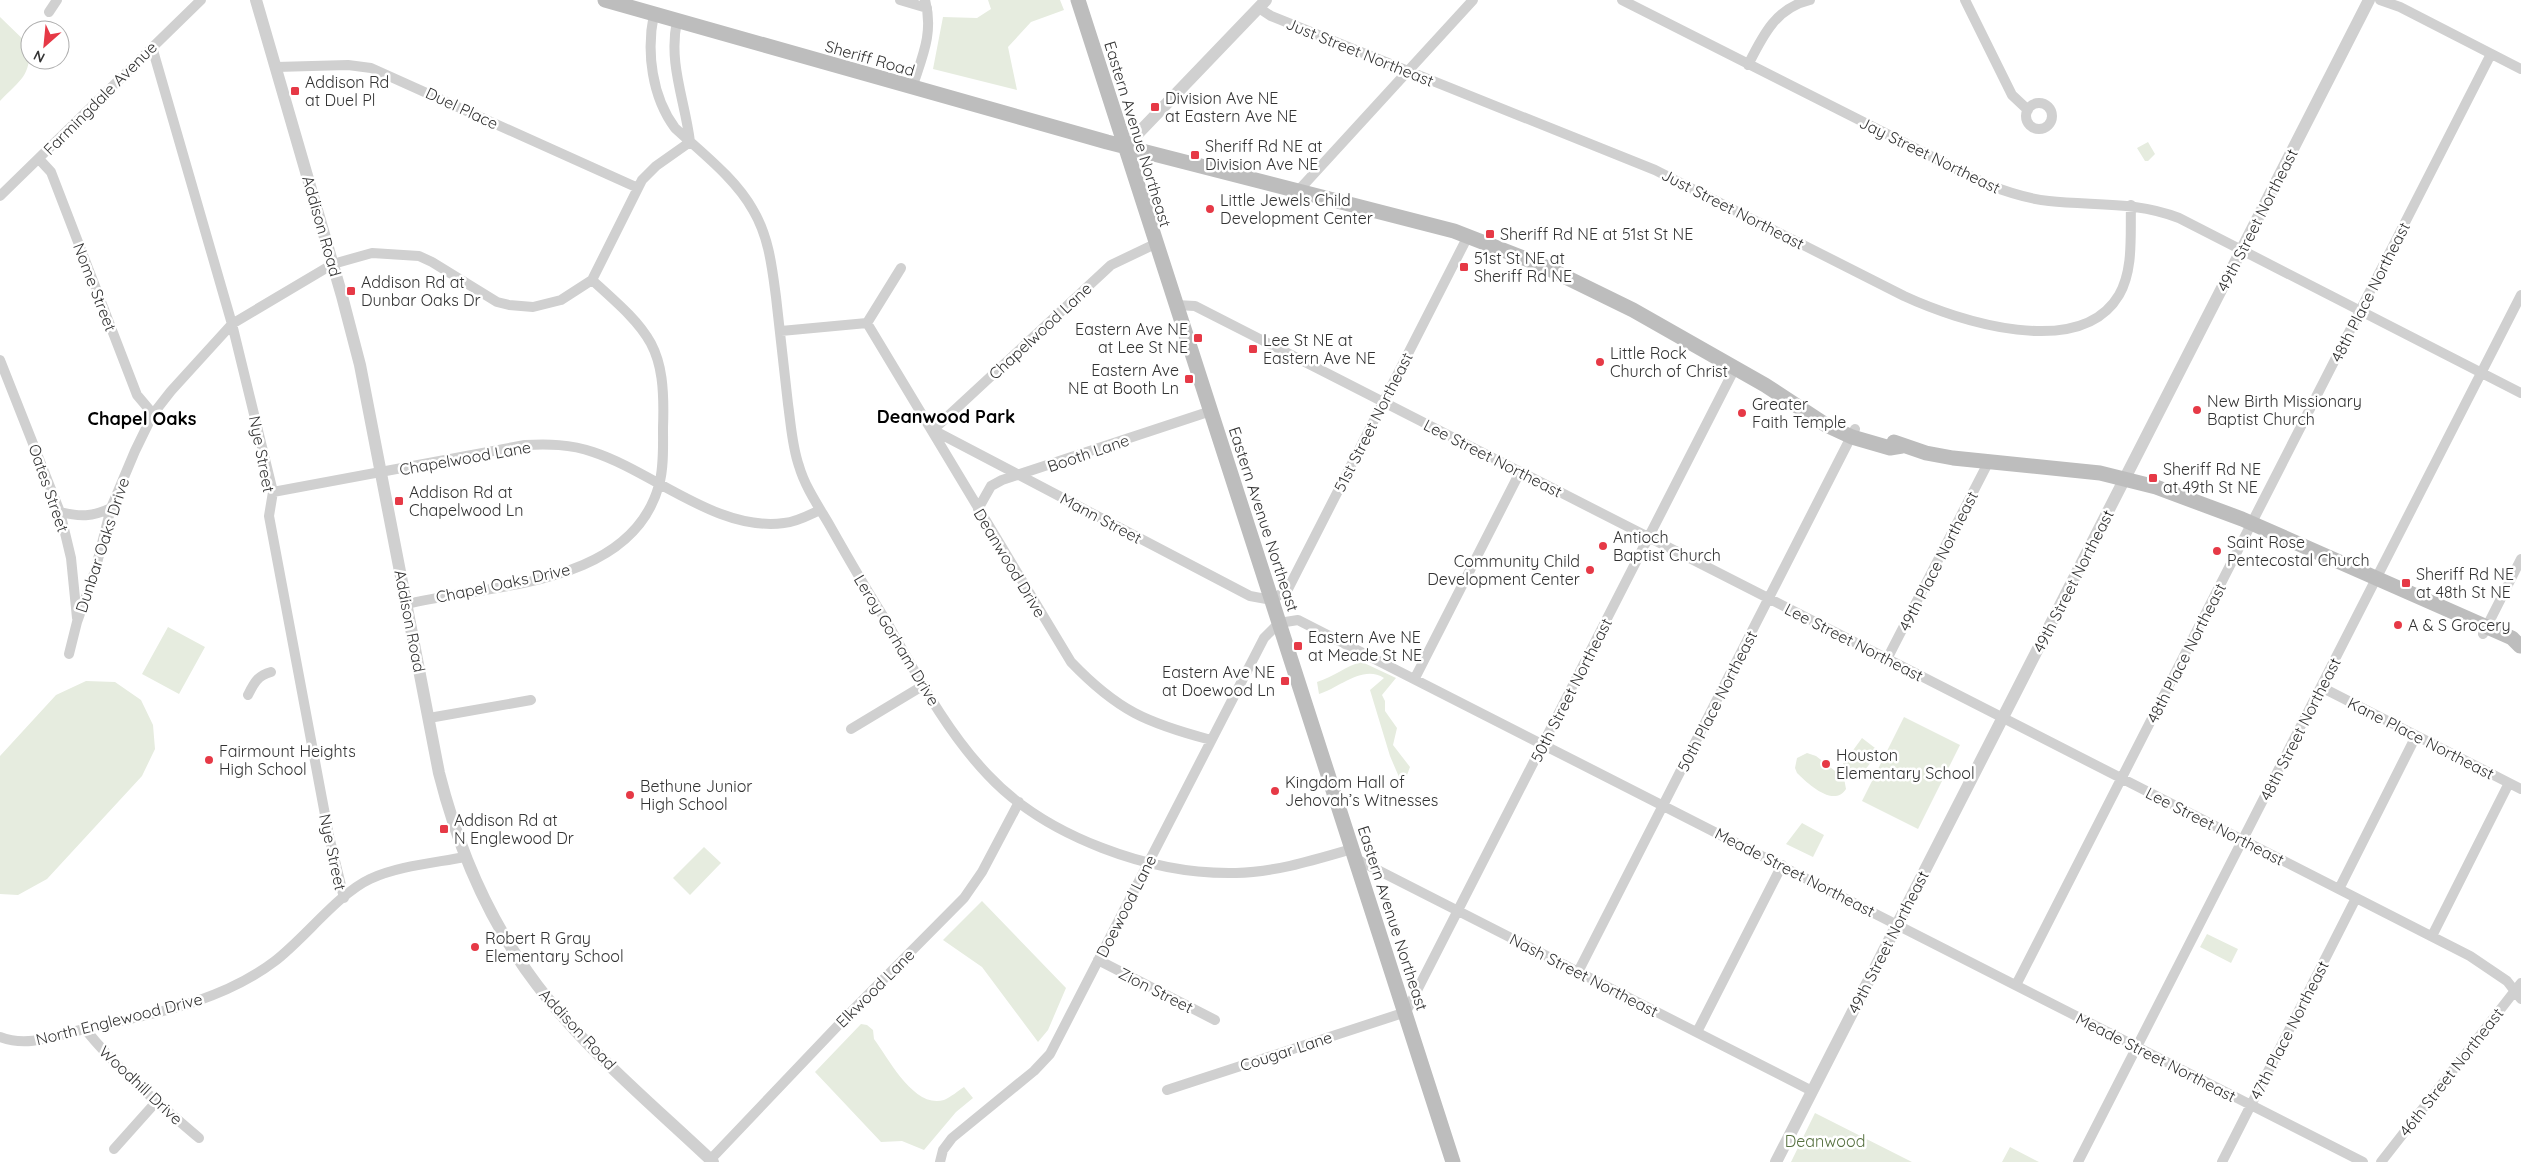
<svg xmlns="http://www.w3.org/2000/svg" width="2521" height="1162" viewBox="0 0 2521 1162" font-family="Quicksand,sans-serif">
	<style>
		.green { fill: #e6ecdf }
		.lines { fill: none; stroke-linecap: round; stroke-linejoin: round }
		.minor { stroke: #d0d0d0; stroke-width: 10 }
		.tertiary { stroke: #d0d0d0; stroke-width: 12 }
		.secondary { stroke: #bdbdbd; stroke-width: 15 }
		.poi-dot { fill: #e63946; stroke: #fff; stroke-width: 2 }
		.labels { text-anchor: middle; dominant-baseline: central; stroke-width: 5; stroke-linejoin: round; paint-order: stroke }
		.street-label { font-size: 16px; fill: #333; stroke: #fff }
		.poi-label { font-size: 16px; fill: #333; stroke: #fff; text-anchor: start }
		.park-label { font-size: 16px; fill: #56703f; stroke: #fff }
		.neighbourhood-label { font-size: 18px; font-weight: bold; fill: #000; stroke: #fff }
	</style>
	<rect width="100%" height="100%" fill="#fff"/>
	<path class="green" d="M988,0H1060L1064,10L1031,22L1008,47L1017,90L933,69L943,17L977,18L991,9Z
		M0,17L30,46C30,77 21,79 0,101Z
		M2148,142L2155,154L2148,161H2145L2137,148Z
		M168,627L205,647L179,694L142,674Z
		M1362,662L1396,678L1382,695L1385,701V711L1397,728L1393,745L1410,767L1407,775L1399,777L1390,756L1370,690L1384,678C1363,664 1339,688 1319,694L1317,682C1334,677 1345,666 1362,662Z
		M86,681L115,682L141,700L153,725L155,749L142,776L47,879L18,895L0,894V756L56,695Z
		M1904,717L1960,745L1918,829L1862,801Z
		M1862,738L1879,751L1860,777L1843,764Z
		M1807,753L1816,756L1844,778L1846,789C1834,808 1808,784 1797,773L1795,768L1797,758Z
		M1802,823L1824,835L1813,857L1786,844Z
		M704,847L721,863L690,895L673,878Z
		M982,901L1066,988L1048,1030L1038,1042L982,967L943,940Z
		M2207,934L2238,949L2231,963L2200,947Z
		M861,1024L867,1025L873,1030L874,1039C889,1059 914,1109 944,1100C951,1097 958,1091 964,1087L973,1098L956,1112L924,1150L902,1141L881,1142L815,1072Z
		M1815,1113L1912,1162H1791Z
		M2010,1147L2039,1162H2002Z"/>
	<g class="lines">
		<path class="minor" d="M900,0L927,8
			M1622,0L1986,184C2007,192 2028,199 2049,201C2094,206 2136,201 2179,218L2521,393
			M1965,0L2012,95L2028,110
			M2380,0L2400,7L2521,69
			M1259,8L1271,16L1655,170L1904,296C1958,321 2080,361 2119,295C2134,269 2130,234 2131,205
			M49,12L57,0
			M654,14C646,52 652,97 675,128C702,153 735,178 753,210C769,237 772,267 776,297C780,333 784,369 788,404C791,425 792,446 799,466C805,487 819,507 830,526C848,558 866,589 885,619C916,673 945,730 988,775C1046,837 1152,875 1236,873C1276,872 1314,860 1352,849
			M677,21C668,64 685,100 690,142
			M152,47L232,324L273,492L269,516L329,836L344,898
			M1748,65C1763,35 1776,8 1810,0
			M276,67L348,65L371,68L638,188
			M912,88C922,57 934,33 925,0
			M2026 116a13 13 0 1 1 26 0a13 13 0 1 1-26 0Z
			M39,159L51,172L137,395L153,414
			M1298,191L1473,0
			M0,196L201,0
			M1155,244L1111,265L933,430L1250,596L1272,600L1288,589L1467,238
			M1176,305L1195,306L2470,956L2507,981L2521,999
			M867,323L1071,662C1118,711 1147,723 1211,740
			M781,331L867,323L901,268
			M0,360L60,512L71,558L77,618
			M273,492L525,445C548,444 570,444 593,452C654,472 717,532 784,523C797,522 809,515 820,510
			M978,509L991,486L1002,480L1211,411
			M60,512C80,517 92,517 111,508
			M407,604C491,584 631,587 659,485C664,467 663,446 663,428C666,346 651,333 592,280
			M2483,634L2521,559
			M69,654L77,622L95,571L111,508L135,451L153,414L171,391L232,324L333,264L372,253L419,256L432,262L497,302L509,305L533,307L561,300L592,280L642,180L656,166L690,142
			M1887,659L1988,463
			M1415,678L1520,472
			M2321,687L2521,789
			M248,695C254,683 257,676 271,672
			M429,718L531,700
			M851,729L924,685
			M1356,859L1812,1091
			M2339,889L2416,736
			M2432,936L2509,783
			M1098,960L1215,1020
			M1578,972L1855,429
			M2016,985L2491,54
			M85,1029C118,1070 159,1104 199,1138
			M1697,1032L1782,865
			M0,1037C28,1048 57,1035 85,1029C151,1014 220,1003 275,961C305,938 338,894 370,879C398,866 434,863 465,857
			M1167,1090L1406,1012L1735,368
			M114,1149L156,1102
			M710,1160L847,1016L964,898L982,872L1019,802
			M940,1162L943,1150L952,1138L1034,1071L1050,1054L1264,638L1279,623L1298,620L2363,1162
			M2078,1162L2521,295
			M2222,1162L2356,898
			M2381,1162L2521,983"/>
		<path class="tertiary" d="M256,0L342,296L360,365L439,773C458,848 490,923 537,985C587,1051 653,1105 713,1162
			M1125,147L1266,0
			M1776,1162L2369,0"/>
		<path class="secondary" d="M605,0L1107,142L1454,231L1539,264L1633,310L1765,385L1826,425L1852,437L1890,448L1902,446
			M1078,0L1453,1162
			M1894,442L1926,453L1953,458L2100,473L2156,487L2242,519L2512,638L2520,646"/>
	</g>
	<g class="poi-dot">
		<rect x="290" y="86" width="10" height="10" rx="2.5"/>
		<rect x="1150" y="102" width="10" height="10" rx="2.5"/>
		<rect x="1190" y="150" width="10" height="10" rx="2.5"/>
		<circle cx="1210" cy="209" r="5"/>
		<rect x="1485" y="229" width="10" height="10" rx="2.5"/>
		<rect x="1459" y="262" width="10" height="10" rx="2.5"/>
		<rect x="346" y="286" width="10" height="10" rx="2.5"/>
		<rect x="1193" y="333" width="10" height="10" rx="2.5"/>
		<rect x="1248" y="344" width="10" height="10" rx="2.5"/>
		<circle cx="1600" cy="362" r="5"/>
		<rect x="1184" y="374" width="10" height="10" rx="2.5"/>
		<circle cx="2197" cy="410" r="5"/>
		<circle cx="1742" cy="413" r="5"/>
		<rect x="2148" y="473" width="10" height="10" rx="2.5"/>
		<rect x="394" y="496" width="10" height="10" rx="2.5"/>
		<circle cx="1603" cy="546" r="5"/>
		<circle cx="2217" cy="551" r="5"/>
		<circle cx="1590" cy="570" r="5"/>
		<rect x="2401" y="578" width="10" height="10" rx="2.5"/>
		<circle cx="2398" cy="625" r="5"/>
		<rect x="1293" y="641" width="10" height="10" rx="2.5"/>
		<rect x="1280" y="676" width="10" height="10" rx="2.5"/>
		<circle cx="209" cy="760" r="5"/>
		<circle cx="1826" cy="764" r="5"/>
		<circle cx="1275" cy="791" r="5"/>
		<circle cx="630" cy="795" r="5"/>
		<rect x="439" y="824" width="10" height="10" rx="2.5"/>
		<circle cx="475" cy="947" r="5"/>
	</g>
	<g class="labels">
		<g class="street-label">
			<text transform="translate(1360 52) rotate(22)">Just Street Northeast</text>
			<text transform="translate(870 58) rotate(16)">Sheriff Road</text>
			<text transform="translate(100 98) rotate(-45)">Farmingdale Avenue</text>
			<text transform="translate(462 108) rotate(25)">Duel Place</text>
			<text transform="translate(1138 134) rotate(73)">Eastern Avenue Northeast</text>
			<text transform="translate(1930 155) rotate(26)">Jay Street Northeast</text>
			<text transform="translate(1733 209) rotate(27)">Just Street Northeast</text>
			<text transform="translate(2257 220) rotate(-63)">49th Street Northeast</text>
			<text transform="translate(322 226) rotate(74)">Addison Road</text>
			<text transform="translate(95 287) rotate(69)">Nome Street</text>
			<text transform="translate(2370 292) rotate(-63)">48th Place Northeast</text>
			<text transform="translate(1040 331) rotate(-43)">Chapelwood Lane</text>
			<text transform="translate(1373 422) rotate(-63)">51st Street Northeast</text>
			<text transform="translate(1088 453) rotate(-19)">Booth Lane</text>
			<text transform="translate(262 454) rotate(79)">Nye Street</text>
			<text transform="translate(465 458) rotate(-10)">Chapelwood Lane</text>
			<text transform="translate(1493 458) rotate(27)">Lee Street Northeast</text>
			<text transform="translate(49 488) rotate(71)">Oates Street</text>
			<text transform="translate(1101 518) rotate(28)">Mann Street</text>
			<text transform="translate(1264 519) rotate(72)">Eastern Avenue Northeast</text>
			<text transform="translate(102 545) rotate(-72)">Dunbar Oaks Drive</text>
			<text transform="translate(1938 561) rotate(-63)">49th Place Northeast</text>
			<text transform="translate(1010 563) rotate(59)">Deanwood Drive</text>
			<text transform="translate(2073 581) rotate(-63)">49th Street Northeast</text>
			<text transform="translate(503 583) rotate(-12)">Chapel Oaks Drive</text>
			<text transform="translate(410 621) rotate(79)">Addison Road</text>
			<text transform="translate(897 640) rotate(59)">Leroy Gorham Drive</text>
			<text transform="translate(1854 642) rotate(27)">Lee Street Northeast</text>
			<text transform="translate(2186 653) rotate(-63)">48th Place Northeast</text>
			<text transform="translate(1571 690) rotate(-63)">50th Street Northeast</text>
			<text transform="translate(1717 701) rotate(-63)">50th Place Northeast</text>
			<text transform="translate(2300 729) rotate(-63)">48th Street Northeast</text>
			<text transform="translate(2421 738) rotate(27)">Kane Place Northeast</text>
			<text transform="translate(2215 826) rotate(27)">Lee Street Northeast</text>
			<text transform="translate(333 852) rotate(78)">Nye Street</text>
			<text transform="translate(1795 872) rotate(27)">Meade Street Northeast</text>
			<text transform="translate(1126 906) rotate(-63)">Doewood Lane</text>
			<text transform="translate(1393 918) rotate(72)">Eastern Avenue Northeast</text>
			<text transform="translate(1888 942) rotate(-63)">49th Street Northeast</text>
			<text transform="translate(1584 975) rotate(27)">Nash Street Northeast</text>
			<text transform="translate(875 988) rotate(-45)">Elkwood Lane</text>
			<text transform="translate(1156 990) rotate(27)">Zion Street</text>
			<text transform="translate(119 1019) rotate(-14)">North Englewood Drive</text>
			<text transform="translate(578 1029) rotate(47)">Addison Road</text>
			<text transform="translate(2289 1030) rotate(-63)">47th Place Northeast</text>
			<text transform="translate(1286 1051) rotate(-18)">Cougar Lane</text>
			<text transform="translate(2156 1057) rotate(27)">Meade Street Northeast</text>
			<text transform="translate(2451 1072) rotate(-52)">46th Street Northeast</text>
			<text transform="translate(141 1085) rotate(43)">Woodhill Drive</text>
		</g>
		<g class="poi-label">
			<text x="305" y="82">Addison Rd<tspan x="305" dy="18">at Duel Pl</tspan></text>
			<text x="1165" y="98">Division Ave NE<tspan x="1165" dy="18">at Eastern Ave NE</tspan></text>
			<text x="1205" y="146">Sheriff Rd NE at<tspan x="1205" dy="18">Division Ave NE</tspan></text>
			<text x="1220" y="200">Little Jewels Child<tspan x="1220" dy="18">Development Center</tspan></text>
			<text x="1500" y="234">Sheriff Rd NE at 51st St NE</text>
			<text x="1474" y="258">51st St NE at<tspan x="1474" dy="18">Sheriff Rd NE</tspan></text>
			<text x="361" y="282">Addison Rd at<tspan x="361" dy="18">Dunbar Oaks Dr</tspan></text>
			<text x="1188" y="329" text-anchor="end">Eastern Ave NE<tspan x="1188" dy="18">at Lee St NE</tspan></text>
			<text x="1263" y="340">Lee St NE at<tspan x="1263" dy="18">Eastern Ave NE</tspan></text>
			<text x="1610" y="353">Little Rock<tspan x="1610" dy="18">Church of Christ</tspan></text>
			<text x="1179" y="370" text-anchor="end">Eastern Ave<tspan x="1179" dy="18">NE at Booth Ln</tspan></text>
			<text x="2207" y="401">New Birth Missionary<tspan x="2207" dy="18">Baptist Church</tspan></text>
			<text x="1752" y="404">Greater<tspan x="1752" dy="18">Faith Temple</tspan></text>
			<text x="2163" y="469">Sheriff Rd NE<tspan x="2163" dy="18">at 49th St NE</tspan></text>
			<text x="409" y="492">Addison Rd at<tspan x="409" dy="18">Chapelwood Ln</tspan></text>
			<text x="1613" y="537">Antioch<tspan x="1613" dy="18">Baptist Church</tspan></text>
			<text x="2227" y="542">Saint Rose<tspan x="2227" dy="18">Pentecostal Church</tspan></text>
			<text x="1580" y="561" text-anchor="end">Community Child<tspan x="1580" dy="18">Development Center</tspan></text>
			<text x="2416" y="574">Sheriff Rd NE<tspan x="2416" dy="18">at 48th St NE</tspan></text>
			<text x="2408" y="625">A &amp; S Grocery</text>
			<text x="1308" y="637">Eastern Ave NE<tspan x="1308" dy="18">at Meade St NE</tspan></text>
			<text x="1275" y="672" text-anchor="end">Eastern Ave NE<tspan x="1275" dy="18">at Doewood Ln</tspan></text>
			<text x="219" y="751">Fairmount Heights<tspan x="219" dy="18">High School</tspan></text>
			<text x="1836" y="755">Houston<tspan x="1836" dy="18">Elementary School</tspan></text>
			<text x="1285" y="782">Kingdom Hall of<tspan x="1285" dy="18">Jehovah’s Witnesses</tspan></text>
			<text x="640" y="786">Bethune Junior<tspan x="640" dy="18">High School</tspan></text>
			<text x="454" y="820">Addison Rd at<tspan x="454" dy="18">N Englewood Dr</tspan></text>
			<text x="485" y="938">Robert R Gray<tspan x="485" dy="18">Elementary School</tspan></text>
		</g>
		<g class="park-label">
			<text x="1825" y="1141">Deanwood</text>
		</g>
		<g class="neighbourhood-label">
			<text x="946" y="416">Deanwood Park</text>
			<text x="142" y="418">Chapel Oaks</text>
		</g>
	</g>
	<g transform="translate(45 45) rotate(207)"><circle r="24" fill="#ffffff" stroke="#adadad"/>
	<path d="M0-4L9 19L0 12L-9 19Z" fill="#e63946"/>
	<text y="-8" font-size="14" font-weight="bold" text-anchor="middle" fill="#333333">N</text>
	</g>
</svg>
